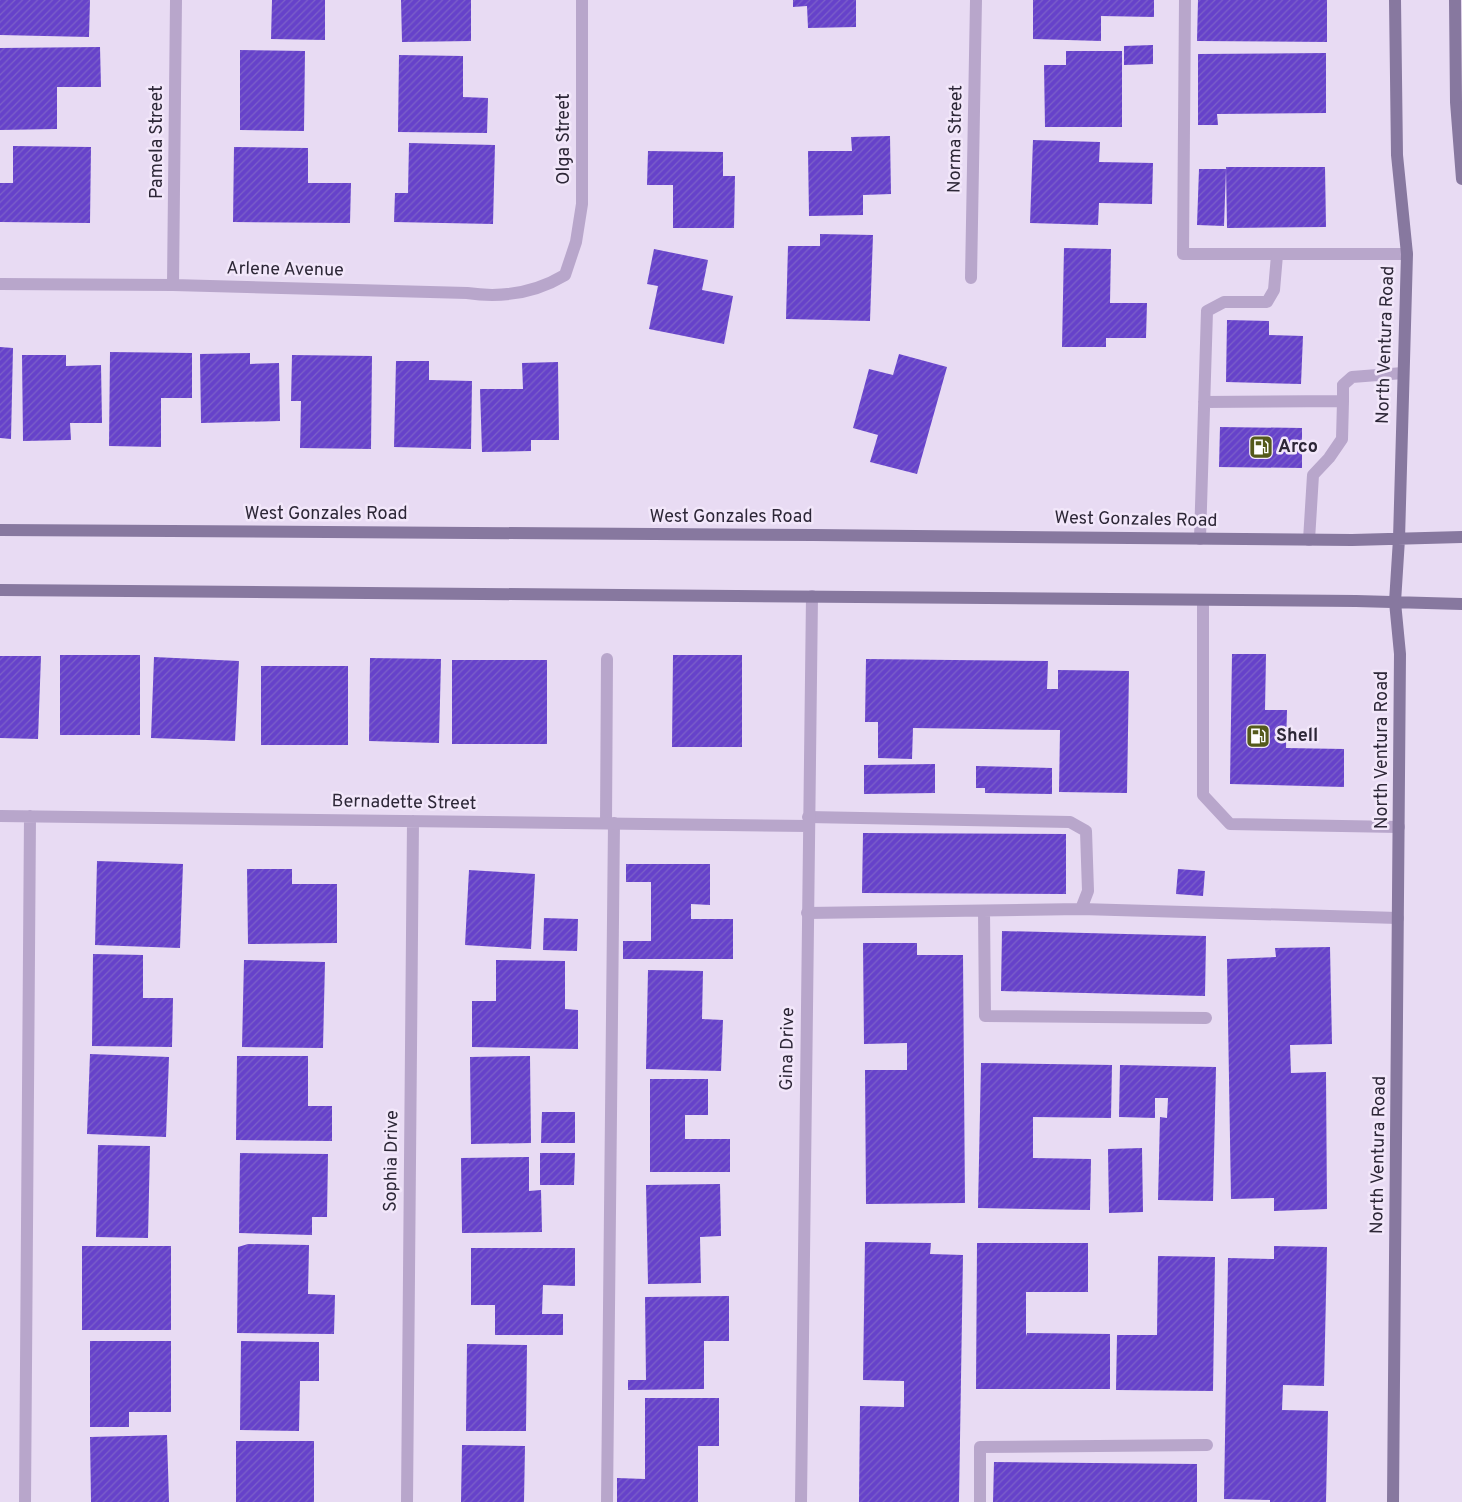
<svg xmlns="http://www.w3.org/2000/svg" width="1462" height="1502" viewBox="0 0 1462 1502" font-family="Overpass,sans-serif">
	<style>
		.building { fill: url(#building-hatch) }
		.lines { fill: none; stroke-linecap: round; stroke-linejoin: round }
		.service { stroke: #b8a6cb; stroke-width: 12 }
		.minor { stroke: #b8a6cb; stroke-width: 12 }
		.secondary { stroke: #87789f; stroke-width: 12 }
		.labels { text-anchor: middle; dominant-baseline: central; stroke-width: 5; stroke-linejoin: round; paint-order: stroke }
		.street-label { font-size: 18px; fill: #2d2737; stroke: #f2e7fa }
		.poi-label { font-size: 18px; font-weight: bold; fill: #2d2737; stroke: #f2e7fa; text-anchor: start }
	</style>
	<defs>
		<pattern id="building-hatch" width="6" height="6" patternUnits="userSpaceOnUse" patternTransform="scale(1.25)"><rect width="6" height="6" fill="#6642ca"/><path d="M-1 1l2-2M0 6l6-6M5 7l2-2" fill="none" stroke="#7c61c8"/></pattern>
	</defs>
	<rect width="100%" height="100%" fill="#e8dbf3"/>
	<path class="building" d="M0,0H90L89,37L0,35Z
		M272,0H325V40L271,39Z
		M401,0H471V41L402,42Z
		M793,0H856V27L808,28L807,6L793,7Z
		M1033,0H1154V17L1101,16V41L1033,39Z
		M1198,0H1327V42L1197,41Z
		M1153,45V64L1124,65V46Z
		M100,47L101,87H57V129L0,130V48Z
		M240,50L305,51L304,131L240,130Z
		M1066,51H1122V127H1045L1044,65H1066Z
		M1326,53V113L1217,114L1218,125H1198V54Z
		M399,55L463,56V97L488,98L487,133L398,132Z
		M890,136L891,194L863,195V215L809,216L808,151H852L851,137Z
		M1033,140L1100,142L1099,162L1153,163L1152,204L1099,203L1098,225L1030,223Z
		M409,143L495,145L493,224L394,222L395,193H408Z
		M13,146L91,147L90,223L0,222V183H13Z
		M234,147L308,148V183H351L350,223L233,222Z
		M648,151L723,152V176H735L734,228H673V185H647Z
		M1226,167H1325L1326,227L1227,228Z
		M1199,169H1226L1224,226L1197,225Z
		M820,234L873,235L870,321L786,319L788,246H820Z
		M1064,248L1111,249L1110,303H1147L1146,338H1106V347H1062Z
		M654,249L708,260L702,290L733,296L724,344L649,329L658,286L647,284Z
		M1227,320L1269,321V335L1303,336L1301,384L1226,382Z
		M0,347L13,348L11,439L0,438Z
		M110,352L192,353V398H161V447L109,446Z
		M250,353V364L279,363L280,421L201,423L200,354Z
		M899,354L947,367L917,474L870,462L878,435L853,428L869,369L893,375Z
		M22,355H66V366L101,365L102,423H70L71,440L23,441Z
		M292,355L372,356L371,449L300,448L301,401H291Z
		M396,361H429V380L472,381L471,449L394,447Z
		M558,362L559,440H531V451L482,452L480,389H523L522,363Z
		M1220,427L1302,428V468L1219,467Z
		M1232,654H1266L1265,710H1287L1286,748L1344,749V787L1230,784Z
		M60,655H140V735H60Z
		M673,655H742V747H672Z
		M0,656H41L38,739L0,738Z
		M154,657L239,661L235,741L151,738Z
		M370,658L441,659L439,743L369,741Z
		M866,659L1048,661L1047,689H1058V670L1129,671L1127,793L1059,792L1060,730L913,728L912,759L878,758V722H865Z
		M452,660H547V744H452Z
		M261,666H348V745H261Z
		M935,764V793L864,794V765Z
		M976,766L1052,768V794L985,793V788H976Z
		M863,833L1066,834V894L862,893Z
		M97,861L183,864L180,948L95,945Z
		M626,864H710V905L691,904V919H733V959H623V941H651V882H626Z
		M247,869H292V884H337V943L248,944Z
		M1178,869L1205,871L1203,896L1176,894Z
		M469,870L535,874L531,949L465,945Z
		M544,918L578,919L577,951L543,950Z
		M1002,931L1206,936L1205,996L1001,991Z
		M863,943H917V955H963L965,1203L866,1204L865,1070H907V1043L864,1044Z
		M1330,947L1332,1044L1290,1045L1291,1073L1326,1072L1327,1209L1274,1211V1198L1231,1199L1227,959L1276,957L1275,948Z
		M93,954L143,955V998H173L172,1047L92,1046Z
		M244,960L325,962L323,1048L242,1047Z
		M496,960L565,961V1009L578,1010V1049L472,1047V1001H496Z
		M648,970L703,971L702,1019L723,1020L721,1071L646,1069Z
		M90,1054L169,1057L166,1137L87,1134Z
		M237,1056H308V1106H332V1141L236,1140Z
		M530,1056L531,1143L471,1144L470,1057Z
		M981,1063L1112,1065L1111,1118L1033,1117V1158L1091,1159L1090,1210L978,1208Z
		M1120,1065L1216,1067L1213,1201L1158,1200L1160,1117L1167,1118L1168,1098H1155V1118L1119,1117Z
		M650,1079H708V1115H685V1139H730V1172H650Z
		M542,1112H575V1143H541Z
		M98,1145L150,1146L148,1238L96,1237Z
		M1142,1148L1143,1212L1109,1213L1108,1149Z
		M240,1153L328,1154L327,1217H312V1235L239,1233Z
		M540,1153H575L574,1185H540Z
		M529,1157V1191L541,1190L542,1232L462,1233L461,1158Z
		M720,1184L721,1236L700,1237L701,1283L648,1284L646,1185Z
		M865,1242L931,1243L930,1254L963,1255L959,1502H859L860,1406L904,1407V1381L863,1380Z
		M977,1243H1088V1292H1026V1336L1027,1333L1110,1334V1389H976Z
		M248,1244L309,1245L308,1294L335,1295L334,1334L237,1333L238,1247Z
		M82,1246H171V1330H82Z
		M1274,1246L1327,1247L1324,1386L1283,1385L1282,1410L1328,1411L1326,1502H1270V1500L1224,1499L1228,1258L1274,1259Z
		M471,1248H575V1286L543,1285L542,1314H563V1335H495V1305H471Z
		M1158,1256L1215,1257L1213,1391L1116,1390L1117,1335H1157Z
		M729,1296V1341H704V1389L628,1390V1380H646L645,1297Z
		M90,1341H171V1412H129V1427H90Z
		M241,1341L319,1342V1381H300L299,1431L240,1430Z
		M467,1344L527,1345L526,1431H466Z
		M645,1398H719V1446H698V1502H617V1478L645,1479Z
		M167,1435L169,1502H91L90,1437Z
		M236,1441H314V1502H236Z
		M462,1445L525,1446L524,1502H461Z
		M994,1462L1197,1464V1502H993Z"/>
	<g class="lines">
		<path class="service" d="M1185,0L1183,254H1407
			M1343,401V385L1352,377L1403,373
			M1204,402L1343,401L1342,439L1329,458L1313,475L1309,540
			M1200,539L1207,311L1224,302H1267L1274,290L1277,255
			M1203,600V795L1230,824L1399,827
			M606,823L607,659
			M1081,909L1398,918
			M984,911L985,1016L1206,1018
			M807,913L1081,909L1088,891L1086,831L1070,822L808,817
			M607,1502L614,823
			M980,1502V1447L1207,1445"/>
		<path class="minor" d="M971,278L976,0
			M0,284L173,285L467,293C501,298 535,293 565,275L576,242L582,204V0
			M173,285L176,0
			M0,816L808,826
			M25,1502L30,816
			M407,1502L413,821
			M801,1502L812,596"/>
		<path class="secondary" d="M1455,0L1456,102L1462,179
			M0,530L813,535L1352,540L1462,537
			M0,590L1356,601L1462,604
			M1393,1502L1400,654L1395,602L1399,539L1407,254L1397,155L1395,0"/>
	</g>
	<defs>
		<g id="fuel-square" transform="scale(1.25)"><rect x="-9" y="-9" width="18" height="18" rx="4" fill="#545a1b" stroke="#f2e7fa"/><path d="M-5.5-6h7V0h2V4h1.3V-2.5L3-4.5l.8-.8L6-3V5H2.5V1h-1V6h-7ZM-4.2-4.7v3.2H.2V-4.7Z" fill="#fff"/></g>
	</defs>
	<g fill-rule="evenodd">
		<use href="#fuel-square" x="1261" y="447"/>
		<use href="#fuel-square" x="1258" y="736"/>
	</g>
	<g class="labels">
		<g class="street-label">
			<text transform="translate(564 139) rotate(-90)">Olga Street</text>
			<text transform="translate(956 139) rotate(-89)">Norma Street</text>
			<text transform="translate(157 142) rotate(-90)">Pamela Street</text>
			<text transform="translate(285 270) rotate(1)">Arlene Avenue</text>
			<text transform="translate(1386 345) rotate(-88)">North Ventura Road</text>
			<text x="326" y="514">West Gonzales Road</text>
			<text x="731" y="517">West Gonzales Road</text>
			<text transform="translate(1136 520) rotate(1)">West Gonzales Road</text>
			<text transform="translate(1382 750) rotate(-90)">North Ventura Road</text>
			<text transform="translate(404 803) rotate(1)">Bernadette Street</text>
			<text transform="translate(788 1049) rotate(-89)">Gina Drive</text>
			<text transform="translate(1379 1155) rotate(-89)">North Ventura Road</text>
			<text transform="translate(392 1161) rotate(-89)">Sophia Drive</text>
		</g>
		<g class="poi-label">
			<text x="1278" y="447">Arco</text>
			<text x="1276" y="736">Shell</text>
		</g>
	</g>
</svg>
